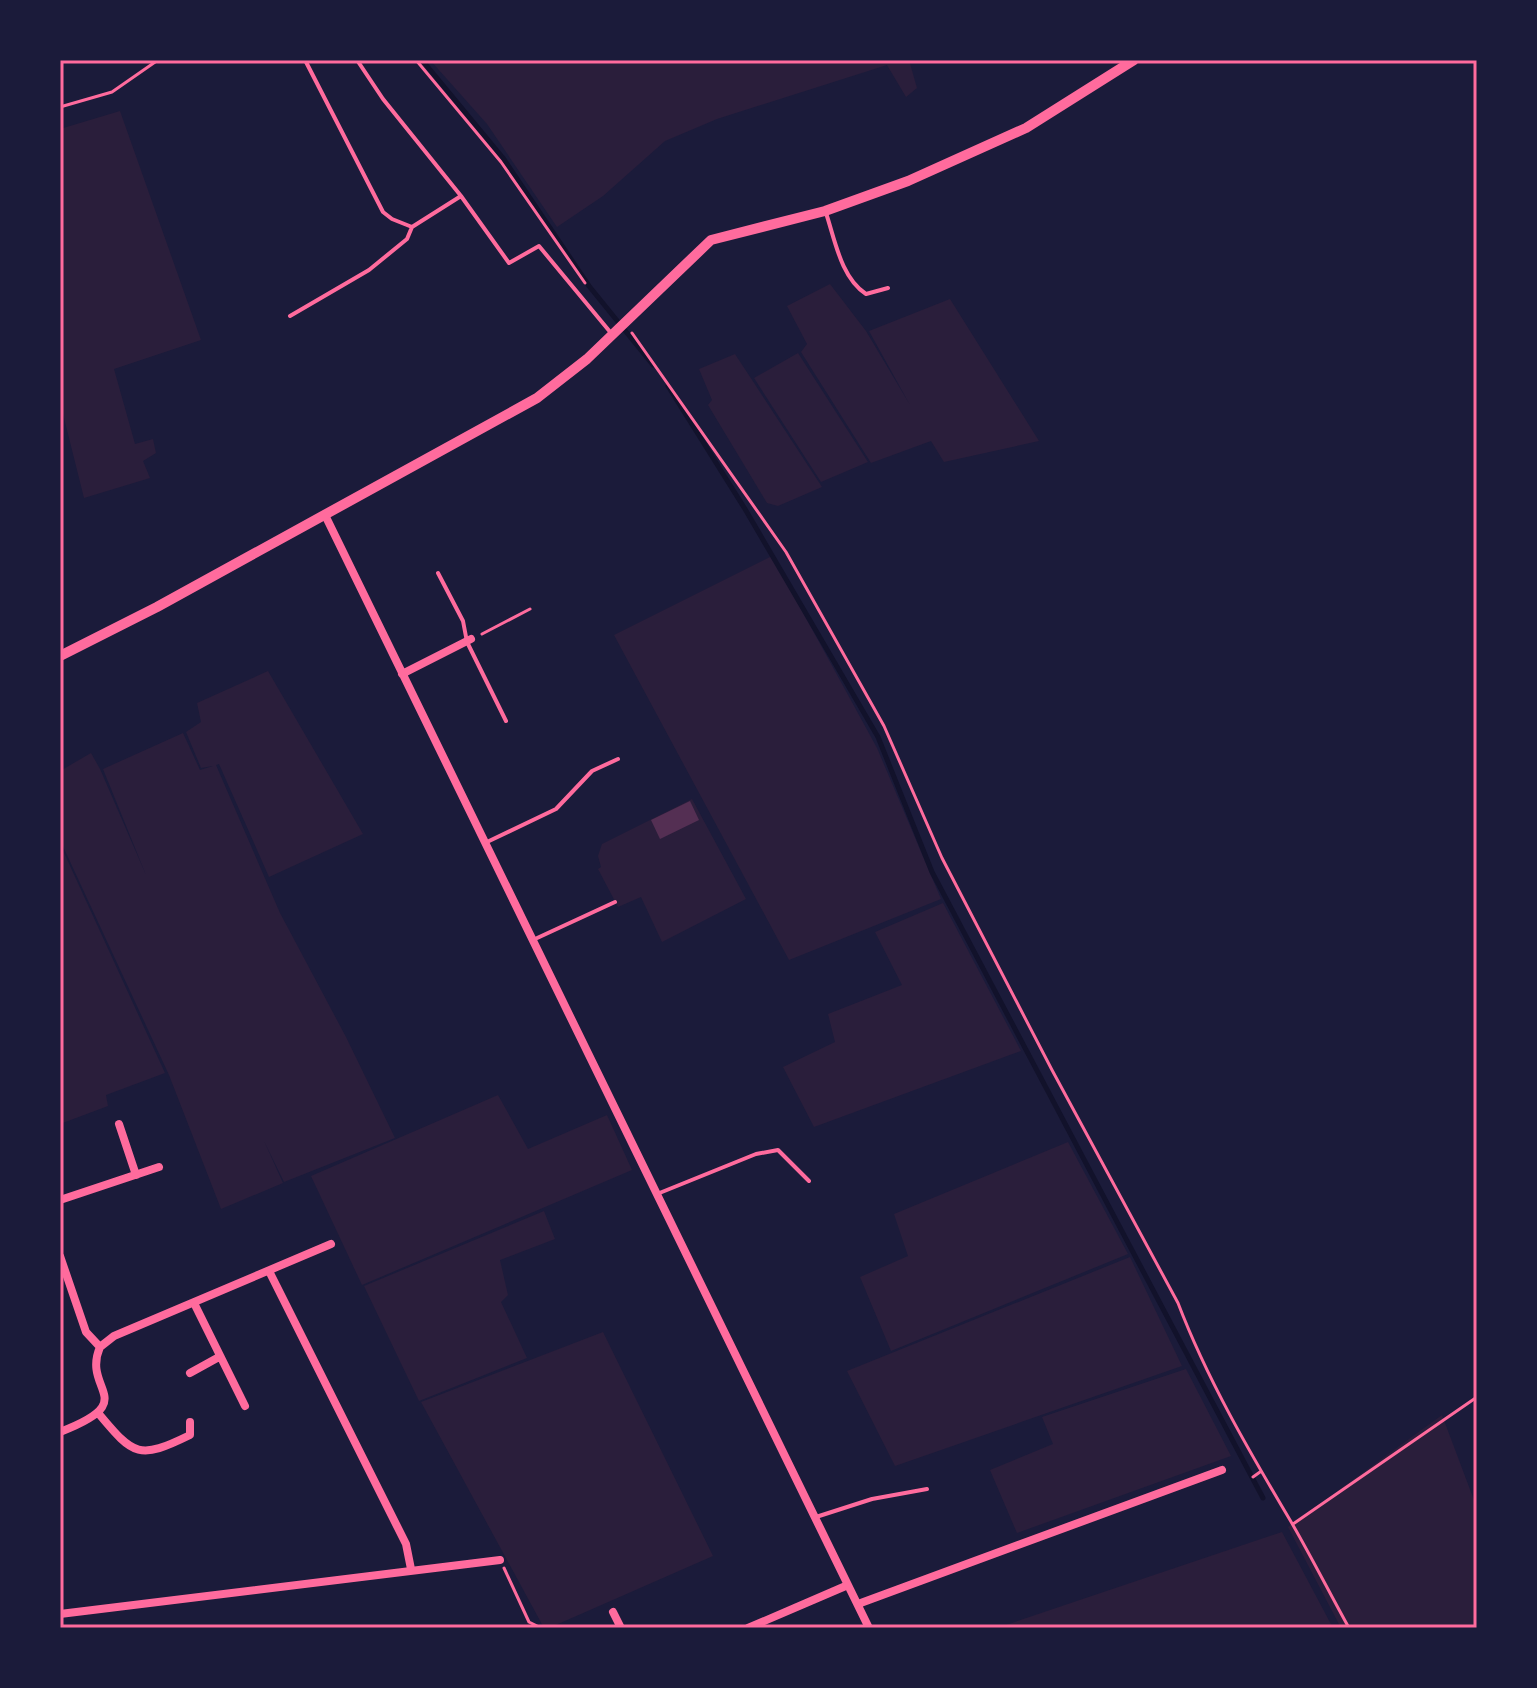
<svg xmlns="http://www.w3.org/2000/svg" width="1537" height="1688" viewBox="0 0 1537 1688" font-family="'Noto Sans',sans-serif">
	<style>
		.green { fill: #2a1e3b }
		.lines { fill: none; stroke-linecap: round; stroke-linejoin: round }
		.stream { stroke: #12122b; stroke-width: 5 }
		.building { fill: #542f53 }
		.path { stroke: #ff6b9d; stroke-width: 3 }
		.service { stroke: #ff6b9d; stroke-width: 4 }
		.minor { stroke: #ff6b9d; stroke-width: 8 }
		.tertiary { stroke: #ff6b9d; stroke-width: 10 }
		.neatline { fill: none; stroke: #ff6b9d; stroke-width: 3 }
	</style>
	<rect width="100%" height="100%" fill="#1b1b3a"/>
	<path class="green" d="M430,60H909L917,88L906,97L887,65L717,119L665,141L603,196L557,227L487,124Z
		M120,111L201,340L114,369L135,444L153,439L156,453L143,461L150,478L84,498L60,402V129Z
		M830,284L866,331L910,405L869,331L950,299L1039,441L944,462L931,441L871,463L801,352L807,344L787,306Z
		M798,353L868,462L821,482L754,378Z
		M735,354L822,487L778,506L767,503L708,405L712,400L699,369Z
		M772,556L877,748L941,899L789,960L614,635Z
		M268,671L363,834L269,877L219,764L216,765L280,913L346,1037L395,1138L284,1182L264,1141L283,1183L221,1209L169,1075L60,840V771L91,753L100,769L146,875L103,769L183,733L200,770L213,766L201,768L186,732L201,722L197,703Z
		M692,799L746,899L662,942L641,897L618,907L598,869L601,867L598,856L602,844Z
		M60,844L165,1073L106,1095L108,1106L60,1124Z
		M943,903L1021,1051L814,1127L783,1067L835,1042L828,1014L902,985L875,932Z
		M498,1095L528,1149L607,1115L632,1170L362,1285L311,1176Z
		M1068,1142L1128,1254L891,1351L860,1277L908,1256L894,1214Z
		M544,1211L555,1239L500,1260L508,1295L501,1302L527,1358L419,1401L364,1286Z
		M1130,1257L1182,1366L895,1466L847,1371Z
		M603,1332L713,1556L549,1628H544L421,1402Z
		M1186,1369L1231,1456L1017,1533L990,1470L1053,1444L1042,1417Z
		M1442,1415L1477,1508V1628H1341L1288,1527Z
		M1282,1532L1333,1628H1000V1627Z"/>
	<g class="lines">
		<path class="stream" d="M422,60L503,158L589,286L653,365
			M668,386L745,509L878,737L932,872L1263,1498"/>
	</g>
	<path class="building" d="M690,801L699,820L660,839L651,820Z"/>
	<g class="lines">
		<path class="path" d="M416,60L501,162L585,283
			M60,107L112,92L158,60
			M632,333L786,552L884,726L942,858L1052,1070L1178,1303C1207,1379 1249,1451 1290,1520C1311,1556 1329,1592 1349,1628
			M482,634L530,609
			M1253,1477L1260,1472
			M1293,1524L1477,1397
			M504,1568L529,1622L541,1628"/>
		<path class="service" d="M305,60L383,212L392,219L412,227
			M357,60L383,99L461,196L509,263L539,246L611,333
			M826,213C835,240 841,278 866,294L888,288
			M290,316L369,270L407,239L412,227L461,196
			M438,573L463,621L467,642L506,721
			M487,842L556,809L592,771L618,759
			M535,939L615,902
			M657,1194L756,1154L778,1150L809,1181
			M816,1517L872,1499L927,1489"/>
		<path class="minor" d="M325,515L869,1628
			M402,674L471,639
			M119,1124L136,1175
			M60,1200L159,1167
			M60,1256L86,1332L100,1347C81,1391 143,1400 60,1432
			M269,1271L406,1544L411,1569
			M194,1303L245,1406
			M100,1347L114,1336L331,1244
			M190,1373L219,1357
			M99,1414C134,1456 139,1460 190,1435V1422
			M858,1604L1222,1470
			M613,1612L621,1628
			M60,1614L500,1560
			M748,1628L848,1585"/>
		<path class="tertiary" d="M60,656L157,607L537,398L587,359L711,240L825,211L908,181L1026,128L1134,60"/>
	</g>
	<rect width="1537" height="1688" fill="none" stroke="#1b1b3a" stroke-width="124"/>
	<rect x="62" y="62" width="1413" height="1564" class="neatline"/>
</svg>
